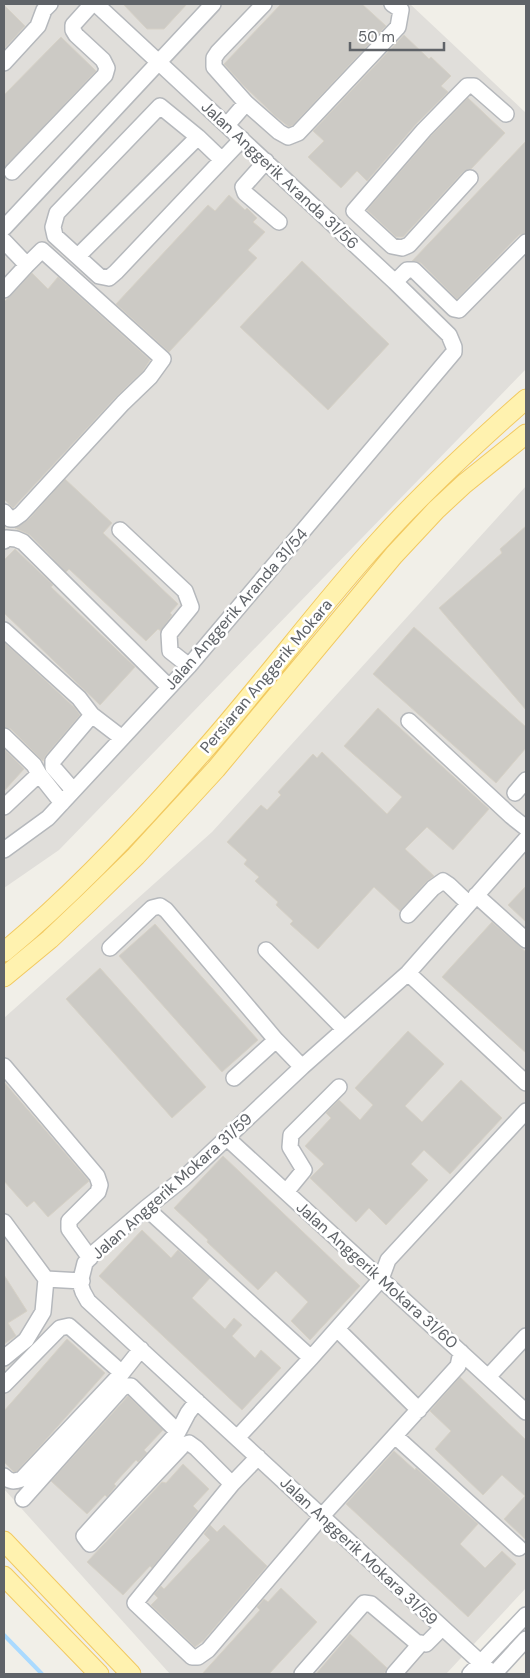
<svg xmlns="http://www.w3.org/2000/svg" width="530" height="1678" viewBox="0 0 530 1678" font-family="'DM Sans',sans-serif">
	<style>
		.industrial { fill: #e0deda }
		.lines { fill: none; stroke-linecap: round; stroke-linejoin: round }
		.stream { stroke: #aadaff; stroke-width: 4 }
		.building { fill: #cccac5; stroke: #d6d1c6 }
		.minor-casing { stroke: #b5b8bc; stroke-width: 18 }
		.major-casing { stroke: #f2c960; stroke-width: 21 }
		.minor { stroke: #fff; stroke-width: 15 }
		.major { stroke: #fff2af; stroke-width: 19 }
		.labels { text-anchor: middle; dominant-baseline: central; stroke-width: 5; stroke-linejoin: round; paint-order: stroke }
		.street-label { font-size: 16px; fill: #5f6368; stroke: #fff }
	</style>
	<rect width="100%" height="100%" fill="#f1efe8"/>
	<path class="industrial" d="M4,4H410L526,113V369L59,850L4,888Z
		M526,486V1588L446,1674H170L4,1489V1018L212,832Z"/>
	<g class="lines">
		<path class="stream" d="M4,1635L42,1674"/>
	</g>
	<path class="building" d="M123,4H187L164,29H147Z
		M281,4H362L386,26L293,125L289,127L275,116L243,85L224,64Z
		M4,5L25,26L4,49Z
		M404,35L429,59L431,57L451,76L441,86L448,92L417,123L367,181L357,171L341,188L308,157L324,141L313,131Z
		M61,37L96,71L4,168V95Z
		M468,98L505,133L471,169L463,172L403,237H396L367,210L431,136Z
		M526,141V233L519,235L457,299L421,263L412,261Z
		M229,195L245,210L247,208L257,218L253,222L265,232L248,250L257,258L169,352L116,304L208,205L215,211Z
		M302,261L389,344L328,410L240,327Z
		M32,273L48,289L58,277L150,360L143,371L116,397L13,508L4,499V302Z
		M65,479L112,523L103,533L178,604L170,613L172,615L161,631L158,629L146,641L69,569L66,572L30,535L15,528L28,520Z
		M526,526V710L439,608L502,553L500,549Z
		M15,549L53,585L51,587L135,667L100,705L4,613V560Z
		M414,627L526,727V748L496,783L373,674Z
		M4,642L75,708L80,715L46,755L43,761L11,729L4,727Z
		M378,708L489,809L453,850L427,827L405,849L434,876L426,882L400,911L374,887L318,949L290,924L293,921L276,905L278,902L255,881L259,877L244,864L247,860L227,842L261,805L267,810L281,795L278,792L313,754L317,758L322,752L387,814L402,797L344,746Z
		M4,749L24,769L4,791Z
		M526,886V922L508,905Z
		M492,922L526,952V1053L442,977Z
		M155,924L258,1040L222,1072L119,956Z
		M100,968L206,1087L172,1118L66,999Z
		M408,1031L444,1064L405,1106L422,1122L461,1080L502,1118L450,1174L424,1150L411,1164L428,1180L386,1225L369,1208L356,1222L310,1178L324,1164L305,1146L331,1118L326,1113L339,1100L360,1120L373,1105L355,1088Z
		M4,1082L89,1181L48,1217L34,1201L27,1207L4,1181Z
		M223,1156L360,1286L310,1340L291,1321L308,1302L276,1271L258,1290L207,1242L208,1240L174,1208Z
		M142,1230L171,1258L178,1250L210,1278L192,1298L225,1329L234,1318L242,1325L232,1336L255,1358L261,1350L281,1368L242,1410L99,1276Z
		M4,1275L27,1311L8,1323L16,1336L4,1344Z
		M67,1339L105,1373L42,1444L17,1471L14,1472L4,1462V1411Z
		M460,1377L526,1440V1540L504,1519L525,1496L502,1475L483,1495L435,1449L451,1431L430,1411Z
		M128,1396L163,1430L144,1450L147,1453L138,1462L136,1460L114,1484L116,1486L107,1497L105,1495L87,1514L51,1481Z
		M394,1451L415,1470L416,1468L478,1524L460,1544L485,1568L502,1551L516,1564L468,1617L346,1504Z
		M183,1464L209,1489L193,1506L198,1511L152,1568L150,1566L123,1595L87,1562L162,1482L166,1483Z
		M210,1525L217,1532L224,1525L267,1566L204,1640L195,1647L151,1605L158,1598L154,1594L161,1586L164,1589L210,1540L204,1534Z
		M281,1588L317,1622L269,1674H202L260,1610L257,1607L264,1599L268,1602Z
		M350,1634L387,1668L385,1672L383,1674H316Z"/>
	<g class="lines">
		<g class="minor-casing">
			<path id="minor" d="M264,4L218,52L214,58V67L246,103L279,132L288,137L298,133L398,27L401,10L392,4
				M4,63L38,26L44,10L50,4
				M227,125L246,103
				M222,160L198,137L160,106L57,213L53,227L55,236L99,276L109,278L116,272L242,139
				M266,161L243,187L245,193L279,222
				M12,172L105,75L107,68L103,60L76,35L73,30V25L92,4
				M470,178L409,245L402,248L392,246L354,211L424,130L467,86H474L506,114
				M4,228L213,4
				M4,241L27,265L4,290
				M78,256L198,137
				M395,282L407,270H414L454,309L459,310L526,242
				M4,512L10,519H14L21,514L123,403L150,377L163,359L42,250L27,265
				M120,530L185,591L191,607L169,634L170,651L189,666
				M4,541L6,538L16,539L23,542L169,687
				M4,630L79,698L92,715
				M409,721L511,816L526,828
				M4,736L34,765L39,774L62,803
				M73,790L53,767V761L92,715L122,738
				M515,793L526,780
				M4,807L39,774
				M4,850L48,818L189,666L454,352V347L449,335L395,282L96,4
				M476,895L526,940
				M408,915L433,888L443,881L449,885L468,903
				M110,948L152,908L160,906L166,910L276,1040L234,1078
				M266,950L344,1029
				M408,973L526,1083
				M276,1040L302,1067
				M4,1066L97,1176L100,1185L98,1192L69,1221V1229L90,1258
				M227,1138L526,1412
				M286,1192L304,1170L290,1147L291,1135L339,1087
				M146,1208L311,1358
				M4,1222L46,1279L82,1281
				M337,1329L419,1410
				M4,1358L26,1340L43,1312L46,1279
				M488,1377L526,1336
				M4,1385L54,1334L60,1328L69,1326L122,1373
				M197,1401L188,1413L178,1432L84,1536L90,1544L183,1445L189,1443L196,1448L232,1484
				M395,1436L519,1548
				M237,1438L311,1358L381,1279L388,1260L526,1111
				M258,1457L232,1484L135,1603L192,1657H198L208,1650L322,1516L458,1366L461,1352
				M4,1476C10,1482 14,1482 22,1479L122,1373L141,1349
				M23,1499L122,1388L127,1386H131L178,1432
				M302,1674L364,1603L371,1604L416,1642L426,1644L442,1628
				M394,1674L421,1643
				M470,1674L526,1615
				M493,1674L88,1301L83,1292L80,1283L85,1263L95,1252L146,1208L184,1178L302,1067L408,973L526,839
				M494,1674L526,1639"/>
		</g>
		<g class="major-casing">
			<path id="major" d="M4,952C74,894 138,826 198,757C261,687 316,610 380,540C425,490 475,444 526,399
				M4,977L50,939L89,902L136,856L216,769L394,555L436,510L464,484L526,434
				M4,1541L131,1674
				M4,1576L99,1674"/>
		</g>
		<use href="#minor" class="minor"/>
		<use href="#major" class="major"/>
	</g>
	<g class="labels">
		<g class="street-label">
			<text transform="translate(280 175) rotate(43)">Jalan Anggerik Aranda 31/56</text>
			<text transform="translate(236 609) rotate(-49)">Jalan Anggerik Aranda 31/54</text>
			<text transform="translate(266 676) rotate(-50)">Persiaran Anggerik Mokara</text>
			<text transform="translate(172 1186) rotate(-42)">Jalan Anggerik Mokara 31/59</text>
			<text transform="translate(377 1275) rotate(42)">Jalan Anggerik Mokara 31/60</text>
			<text transform="translate(359 1551) rotate(43)">Jalan Anggerik Mokara 31/59</text>
		</g>
	</g>
	<rect width="530" height="1678" fill="none" stroke="#5f6368" stroke-width="10"/>
	<path d="M350 42v8h94v-8" fill="none" stroke="#5f6368" stroke-width="2.5"/>
	<text x="358" y="42" font-size="15" fill="#5f6368" stroke="#ffffff" stroke-width="4" paint-order="stroke">50 m</text>
</svg>
